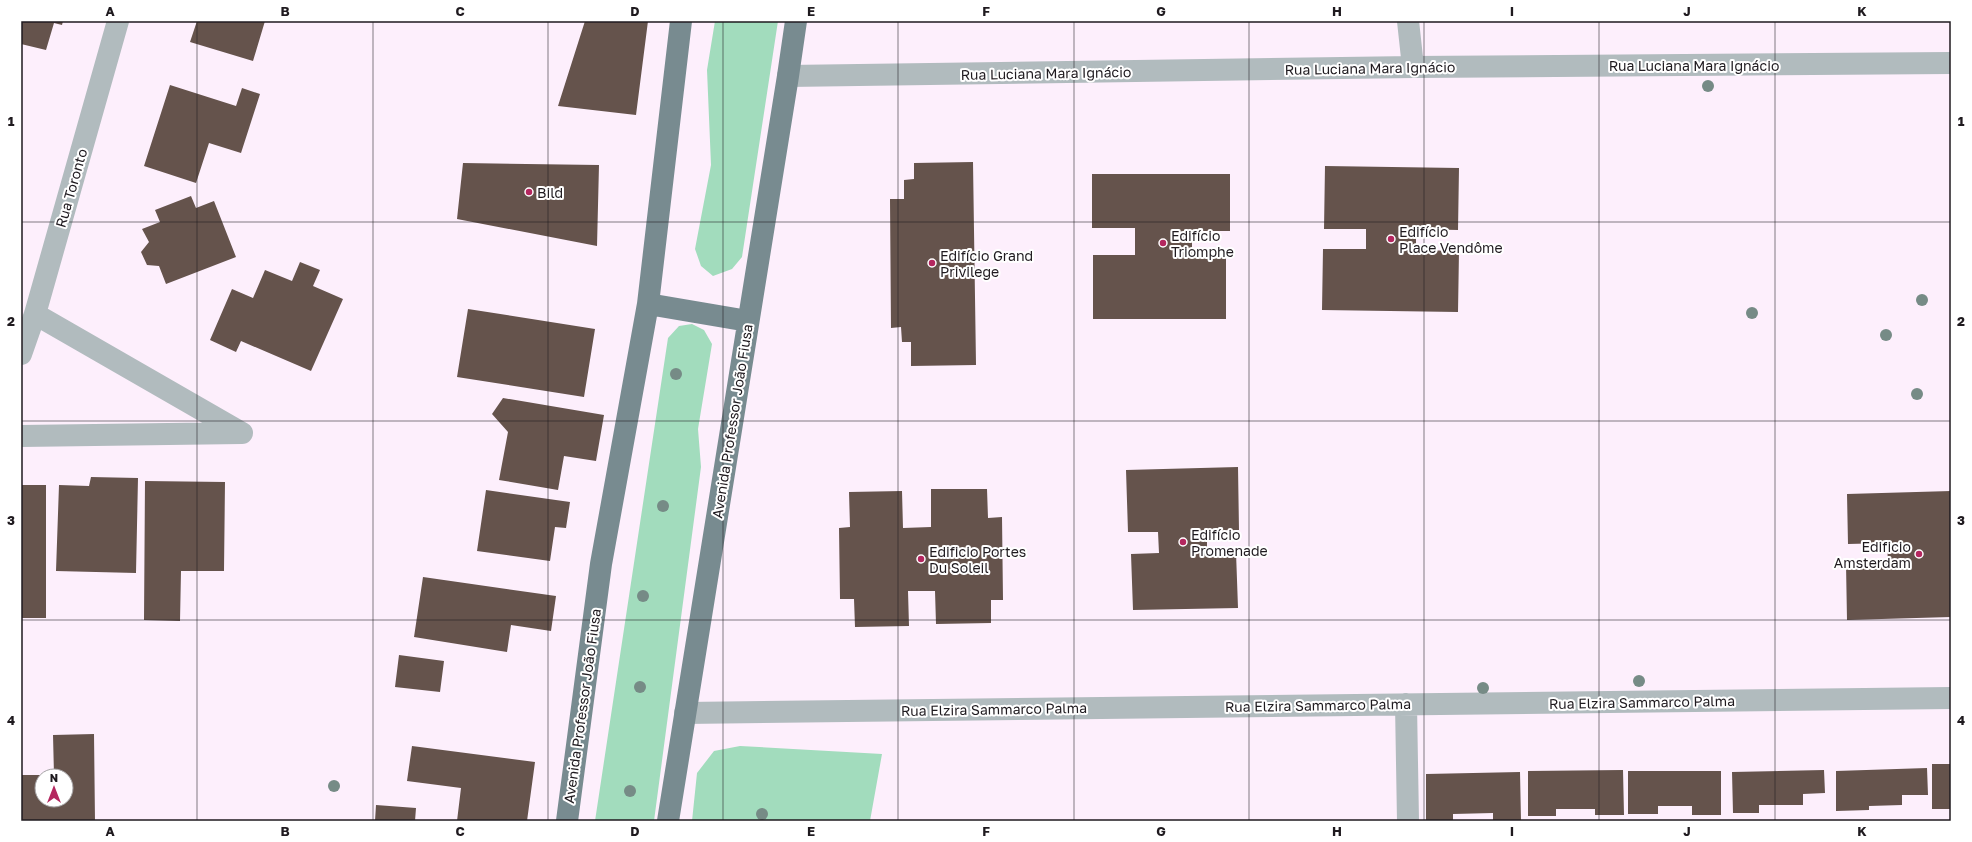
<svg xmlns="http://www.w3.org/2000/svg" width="1972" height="842" viewBox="0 0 1972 842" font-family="'Golos Text',sans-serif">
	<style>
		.green { fill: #a2dcbd }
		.building { fill: #65534c }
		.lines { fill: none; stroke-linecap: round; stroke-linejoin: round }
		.minor { stroke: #b1bbbe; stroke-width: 22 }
		.major { stroke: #788b90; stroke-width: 22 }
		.tree { fill: #768b86 }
		.grid { fill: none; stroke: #1f1a1f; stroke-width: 1; stroke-opacity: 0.55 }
		.poi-dot { fill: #b4275f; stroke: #fff; stroke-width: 1.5 }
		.labels { text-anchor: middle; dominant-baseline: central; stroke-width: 4; stroke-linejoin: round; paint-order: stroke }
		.street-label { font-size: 14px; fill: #1f1a1f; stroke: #fff }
		.poi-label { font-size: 14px; fill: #1f1a1f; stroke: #fff; text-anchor: start }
		.neatline { fill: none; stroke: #1f1a1f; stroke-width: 1.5 }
		.grid-label { font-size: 13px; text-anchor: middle; font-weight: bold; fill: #1f1a1f }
	</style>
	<rect width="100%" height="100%" fill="#fdeffc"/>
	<path class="green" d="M715,21H778L742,257L732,269L713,276L701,266L695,249L711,165L707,70Z
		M692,324L704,330L712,344L698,429L701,467L654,821H595L668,338L679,326Z
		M740,746L882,754L870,821H692L697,773L714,751Z"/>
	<path class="building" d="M21,21H63L62,25L54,23L46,50L21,44Z
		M197,21H265L253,61L190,42Z
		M585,21H648L636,115L558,106Z
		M170,85L236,106L242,88L260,94L241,153L209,143L196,183L144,166Z
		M973,162L976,365L911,366V342H902L901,327L891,328L890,199H904V180L914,179V163Z
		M463,163L599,165L597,246L457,219Z
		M1325,166L1459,168L1458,230L1416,229V250L1459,251L1458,312L1322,310L1323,249H1366V229H1324Z
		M1092,174H1230V231H1192V255H1226V319H1093V255H1135V228H1092Z
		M191,196L196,208L214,201L236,257L166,284L159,266L147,265L141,252L149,242L142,229L160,222L155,210Z
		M300,262L320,270L313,286L343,299L311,371L241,341L236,352L210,340L232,289L253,298L265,270L292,281Z
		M468,309L595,329L584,397L457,377Z
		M503,398L604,415L596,461L564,456L558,490L499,480L508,432L492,414Z
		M1238,467L1239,530L1207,531V553L1236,552L1238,608L1133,610L1131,554L1159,553L1158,532H1128L1126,470Z
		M91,477L138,478L136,573L56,571L59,485L89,486Z
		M145,481L225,482L224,571H181L180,621L144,620Z
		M21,485H46V618H21Z
		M931,489H987L988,518L1002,517L1003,600H991V623L936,624L935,591H908L909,626L855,627L854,599H840L839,528L850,527L849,492L902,491L903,528L931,527Z
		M486,490L570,502L566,528L555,527L550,561L477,551Z
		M1951,491V617L1847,620L1846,564L1888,563L1887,543L1848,544L1847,494Z
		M423,577L556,596L551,631L511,625L507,652L414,637Z
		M399,655L444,661L440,692L395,687Z
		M94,734L95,821H21V775H42V800H66V776H51L54,775L53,735Z
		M412,746L535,762L527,821H457L461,788L407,781Z
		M1932,764H1951V809H1932Z
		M1927,768L1928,795H1902V805L1869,806V810L1836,811V771Z
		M1623,770L1624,815H1595V809H1556V816H1528V771Z
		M1824,770L1825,793L1803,794V805H1759V813H1733L1732,772Z
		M1628,771H1721V815H1692V806H1658V814H1628Z
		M1520,772L1521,821H1493V813L1453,814V821H1426V774Z
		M376,805L416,808L415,821H375Z"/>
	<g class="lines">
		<path class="minor" d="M1408,21L1413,67
			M788,76L1413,67L1951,63
			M35,314L242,433
			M21,354L35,314L118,21
			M21,436L242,433
			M1406,704L1408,821
			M685,713L1951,698"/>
		<path class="major" d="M648,304L748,321
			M567,821L601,564L648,304L681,21
			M668,821L788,76L796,21"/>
	</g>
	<g class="tree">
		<circle cx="1708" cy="86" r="6"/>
		<circle cx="1922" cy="300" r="6"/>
		<circle cx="1752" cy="313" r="6"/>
		<circle cx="1886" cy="335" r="6"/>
		<circle cx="676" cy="374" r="6"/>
		<circle cx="1917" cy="394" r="6"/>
		<circle cx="663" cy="506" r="6"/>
		<circle cx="643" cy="596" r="6"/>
		<circle cx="1639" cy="681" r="6"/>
		<circle cx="640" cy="687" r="6"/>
		<circle cx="1483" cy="688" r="6"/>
		<circle cx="334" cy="786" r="6"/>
		<circle cx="630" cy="791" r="6"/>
		<circle cx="762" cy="814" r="6"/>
	</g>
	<path class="grid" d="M197,21V821M373,21V821M548,21V821M723,21V821M898,21V821M1074,21V821M1249,21V821M1424,21V821M1599,21V821M1775,21V821M21,222H1951M21,421H1951M21,620H1951"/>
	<g class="poi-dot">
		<circle cx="529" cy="192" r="4"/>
		<circle cx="1391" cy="239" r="4"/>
		<circle cx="1163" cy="243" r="4"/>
		<circle cx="932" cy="263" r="4"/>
		<circle cx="1183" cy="542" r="4"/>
		<circle cx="1919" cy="554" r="4"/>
		<circle cx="921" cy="559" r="4"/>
	</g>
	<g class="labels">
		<g class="street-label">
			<text x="1694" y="65">Rua Luciana Mara Ignácio</text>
			<text transform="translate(1370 68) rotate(-1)">Rua Luciana Mara Ignácio</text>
			<text transform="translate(1046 73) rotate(-1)">Rua Luciana Mara Ignácio</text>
			<text transform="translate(71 188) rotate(-74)">Rua Toronto</text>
			<text transform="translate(732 421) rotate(-81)">Avenida Professor João Fiusa</text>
			<text transform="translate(1642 702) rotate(-1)">Rua Elzira Sammarco Palma</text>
			<text transform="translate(1318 705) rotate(-1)">Rua Elzira Sammarco Palma</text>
			<text transform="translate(582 706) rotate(-82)">Avenida Professor João Fiusa</text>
			<text transform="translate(994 709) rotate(-1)">Rua Elzira Sammarco Palma</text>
		</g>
		<g class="poi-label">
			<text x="537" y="192">Bild</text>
			<text x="1399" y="231">Edifício<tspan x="1399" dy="16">Place Vendôme</tspan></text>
			<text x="1171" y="235">Edifício<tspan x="1171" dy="16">Triomphe</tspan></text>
			<text x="940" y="255">Edifício Grand<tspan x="940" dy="16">Privilege</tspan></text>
			<text x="1191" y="534">Edifício<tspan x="1191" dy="16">Promenade</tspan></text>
			<text x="1911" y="546" text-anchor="end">Edificio<tspan x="1911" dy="16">Amsterdam</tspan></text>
			<text x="929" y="551">Edificio Portes<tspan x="929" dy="16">Du Soleil</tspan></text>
		</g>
	</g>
	<rect width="1972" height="842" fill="none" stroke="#ffffff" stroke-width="44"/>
	<g transform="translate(54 788)"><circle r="19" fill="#ffffff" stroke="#a5a3a5"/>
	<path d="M0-3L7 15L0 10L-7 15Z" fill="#b4275f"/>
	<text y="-6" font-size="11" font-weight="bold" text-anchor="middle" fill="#1f1a1f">N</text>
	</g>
	<rect x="22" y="22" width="1928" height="798" class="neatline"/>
	<g class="grid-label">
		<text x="110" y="16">A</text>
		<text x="285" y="16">B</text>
		<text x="460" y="16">C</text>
		<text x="635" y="16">D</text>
		<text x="811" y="16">E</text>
		<text x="986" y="16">F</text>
		<text x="1161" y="16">G</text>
		<text x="1337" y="16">H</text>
		<text x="1512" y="16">I</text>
		<text x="1687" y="16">J</text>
		<text x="1862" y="16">K</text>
		<text x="11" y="126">1</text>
		<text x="1961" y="126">1</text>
		<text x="11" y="326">2</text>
		<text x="1961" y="326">2</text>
		<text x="11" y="525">3</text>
		<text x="1961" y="525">3</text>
		<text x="11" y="725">4</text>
		<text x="1961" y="725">4</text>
		<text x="110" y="836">A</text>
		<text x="285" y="836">B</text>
		<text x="460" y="836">C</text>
		<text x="635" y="836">D</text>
		<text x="811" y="836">E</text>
		<text x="986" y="836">F</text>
		<text x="1161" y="836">G</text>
		<text x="1337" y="836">H</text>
		<text x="1512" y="836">I</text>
		<text x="1687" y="836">J</text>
		<text x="1862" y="836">K</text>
	</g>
</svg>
